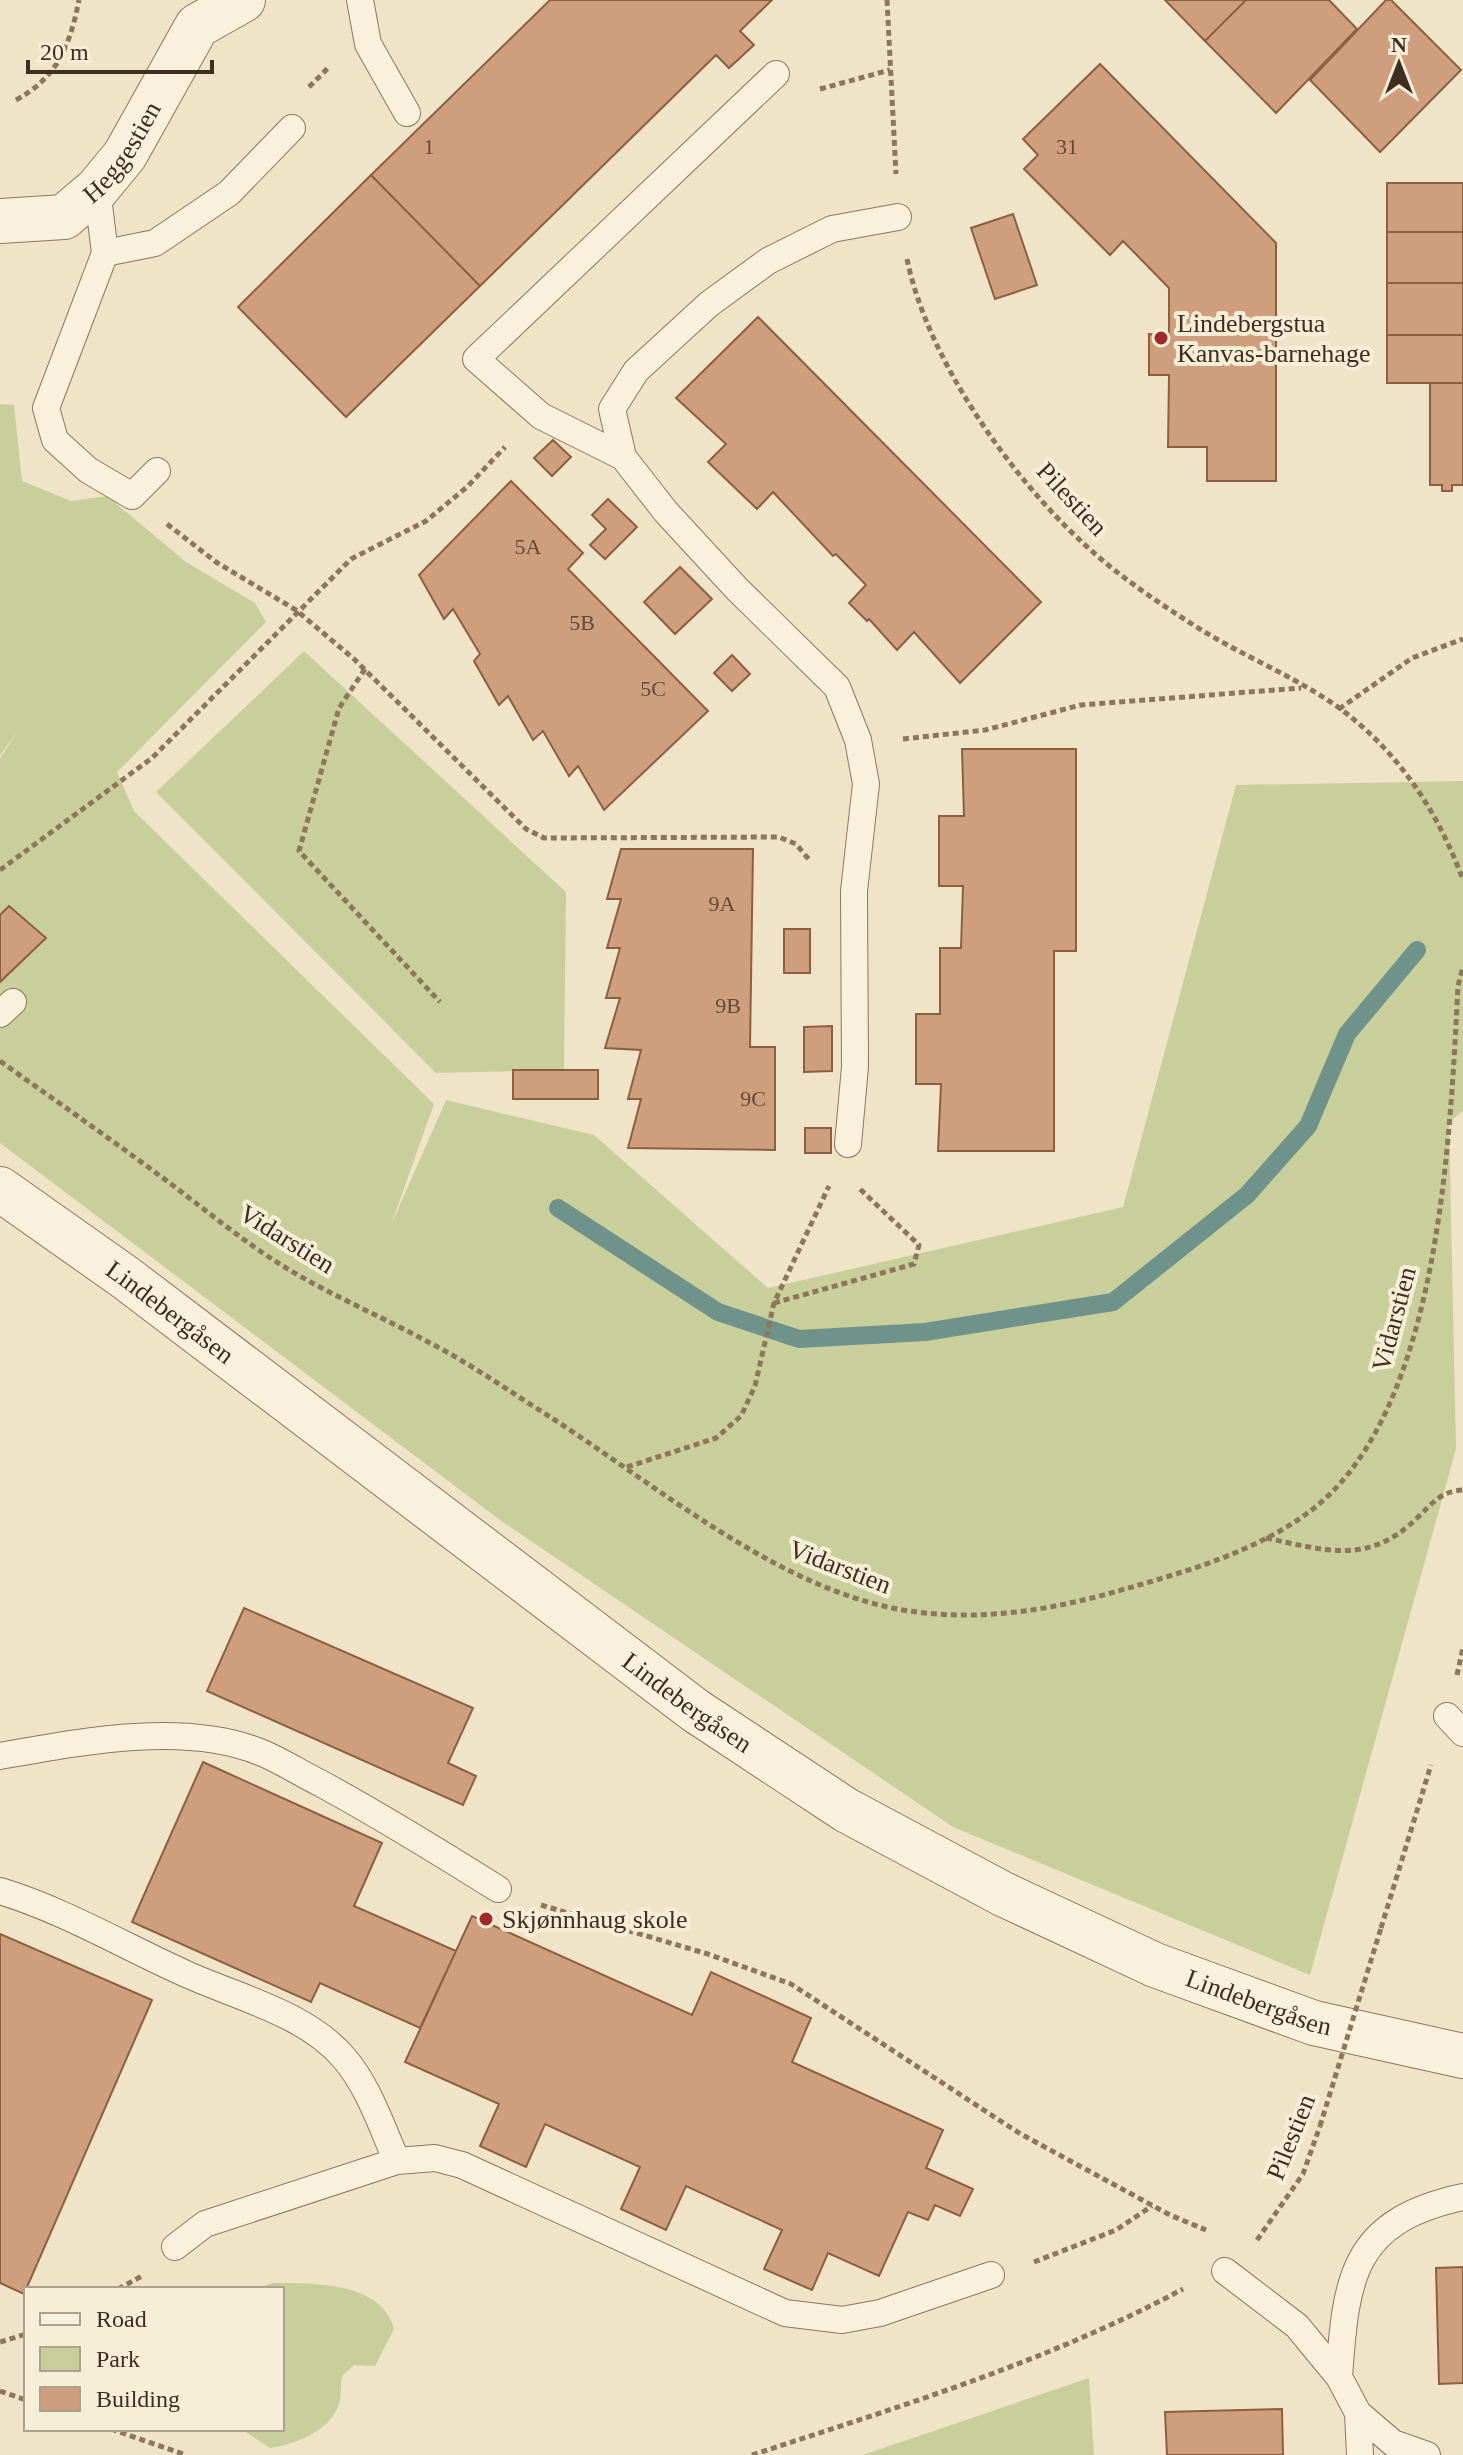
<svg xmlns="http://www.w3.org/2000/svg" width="1463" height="2455" viewBox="0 0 1463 2455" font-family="Georgia,serif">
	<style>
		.green { fill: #c9cf9b }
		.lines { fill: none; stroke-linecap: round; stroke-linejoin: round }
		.stream { stroke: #6f938a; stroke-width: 18 }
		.building { fill: #cf9f7d; stroke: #8d5f41; stroke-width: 2 }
		.service-casing { stroke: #8d765c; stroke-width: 28 }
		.minor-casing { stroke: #8d765c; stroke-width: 46 }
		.tertiary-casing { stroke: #8d765c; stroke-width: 46 }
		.path { stroke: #8d765c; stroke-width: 5; stroke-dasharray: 6 4; stroke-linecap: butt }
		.service { stroke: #faf1dc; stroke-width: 26 }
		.minor { stroke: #faf1dc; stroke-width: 44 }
		.tertiary { stroke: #faf1dc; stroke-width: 44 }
		.path-bridge { stroke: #8d765c; stroke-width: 5; stroke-dasharray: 6 4; stroke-linecap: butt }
		.poi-dot { fill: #9e2a2b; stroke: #f7eed8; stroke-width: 3 }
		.labels { text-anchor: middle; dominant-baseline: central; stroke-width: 8; stroke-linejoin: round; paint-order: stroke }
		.number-label { font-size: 22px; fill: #624a37 }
		.street-label { font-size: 26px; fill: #3d2e20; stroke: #f7eed8 }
		.poi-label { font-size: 26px; fill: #3d2e20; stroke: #f7eed8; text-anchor: start }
	</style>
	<rect width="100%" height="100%" fill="#f0e4c8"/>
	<path class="green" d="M0,404L14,405L22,481L71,501L107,496L186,562L255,603L266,622L117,772L134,811L434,1104L391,1225L446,1100L594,1135L768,1288L1123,1207L1236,785L1463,781V1111L1449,1122L1456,1449L1310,1975L953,1827L500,1520L0,1143V758L17,732L0,755Z
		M304,651L566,892L564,1070L436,1073L156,792Z
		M272,2283C311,2283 382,2281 394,2329L375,2366L354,2365L342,2376C340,2385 342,2399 338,2407C328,2432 293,2445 270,2448L241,2429H282V2289H255Z
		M1089,2378L1094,2455H863Z"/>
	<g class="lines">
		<path class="stream" d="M558,1208L718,1312L799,1339L925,1332L1113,1302L1247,1195L1308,1126L1347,1034L1417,950"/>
	</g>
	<path class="building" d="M550,0H772L740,31L754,45L729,68L716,55L480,286L371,175Z
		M1165,0H1246L1205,41Z
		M1246,0H1329L1357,29L1276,113L1205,41Z
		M1386,0H1391L1461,70L1380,152L1310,80Z
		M1100,64L1276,243V481H1207V447H1168L1169,375H1149V334L1169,335V288L1123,241L1110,255L1024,169L1038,155L1023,139Z
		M371,175L480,286L346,417L238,307Z
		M1387,183H1463V232H1387Z
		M1013,214L1037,285L995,299L971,228Z
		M1387,232H1463V283H1387Z
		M1387,283H1463V335H1387Z
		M758,317L1041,602L960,683L914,632L897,650L869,619L867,621L849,603L866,585L836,554L833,556L773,492L757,509L708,462L726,444L676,398Z
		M1387,335H1463V383H1387Z
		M1430,383H1463V485H1452V491H1442V485H1430Z
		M553,440L571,457L552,476L534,458Z
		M511,481L583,553L568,569L708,711L604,810L578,766L569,776L543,731L533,740L508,696L499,705L474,661L480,654L453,609L444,619L419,575Z
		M608,499L637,527L605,559L590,545L606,529L592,515Z
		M680,567L712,599L675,634L644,602Z
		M732,655L750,674L732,691L714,673Z
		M962,749H1076V951H1054V1151H938L941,1084H916V1014H940V948H961L963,886H939V816H964Z
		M621,849H753L750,1047H775V1150L628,1148L641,1099H628L641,1050L605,1048L620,998H606L620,948H607L621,899H607Z
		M9,906L46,938L0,982V915Z
		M784,929H810V973H784Z
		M832,1026V1071L804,1072V1027Z
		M513,1070H598V1099H513Z
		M805,1128H831V1153H805Z
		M244,1608L473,1708L448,1763L476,1776L463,1805L207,1691Z
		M203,1762L382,1843L354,1906L456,1951L420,2028L320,1983L311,2002L132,1922Z
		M472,1916L692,2015L711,1972L811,2018L792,2062L943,2130L926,2168L973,2189L960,2216L935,2205L928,2220L908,2212L879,2276L828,2253L812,2290L764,2269L782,2230L686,2186L666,2230L621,2209L640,2167L545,2124L526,2167L480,2146L499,2104L405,2062Z
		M0,1934L152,2000L24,2294L0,2283Z
		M1463,2267V2383L1439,2384L1436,2268Z
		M1282,2409L1283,2455H1167L1165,2412Z"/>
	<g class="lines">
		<g class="service-casing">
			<path id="service" d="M360,0L368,44L407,113
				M97,189L105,253L46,408L55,440L88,470L132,496L157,471
				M105,253L155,243L229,193L292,128
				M623,457L541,416L476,359L776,74
				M0,1014L13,1002
				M848,1144L855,1067L854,891L866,784L858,740L837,687L737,589L666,512L623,457L612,409L636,371L709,304L768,261L832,229L898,217
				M1447,1716L1463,1733
				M0,1756C79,1742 183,1721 260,1752C280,1760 300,1773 320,1783C381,1816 439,1852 498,1889
				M0,1891C65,1911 122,1945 184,1973C236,1997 306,2013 344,2058C369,2087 381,2126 397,2161L435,2158L462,2165L785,2313L842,2320L880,2313L991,2275
				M175,2247L205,2224L397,2161
				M1225,2271L1297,2326L1339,2377L1358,2413L1393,2443L1427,2455
				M1339,2377C1346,2277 1352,2221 1463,2197
				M1358,2413L1360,2455"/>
		</g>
		<g class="minor-casing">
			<g id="minor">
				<path id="s1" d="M0,221L64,217L97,189L125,155L197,26L243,0"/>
			</g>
		</g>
		<g class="tertiary-casing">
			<g id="tertiary">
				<path id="s2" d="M0,1189L126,1278L696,1711L846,1810L1003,1894L1155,1965L1314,2023L1463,2056"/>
			</g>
		</g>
		<path class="path" d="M887,0L896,174
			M309,87L330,66
			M820,89L890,70
			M16,100C58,77 70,45 79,0
			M907,259C927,358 1009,475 1083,543C1117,575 1156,601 1195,626C1242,656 1297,677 1342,710C1400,754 1438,812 1463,880
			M167,524L216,562L296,610L354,659L526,829L544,838L779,837L796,844L811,862
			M365,669L339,708L299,851L440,1002
			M1339,709L1412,658L1463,639
			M903,739L985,730L1081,705L1301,688
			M0,870L152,758L351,559L426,521L467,487L505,447
			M0,1061C56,1101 112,1140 167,1181C203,1208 238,1237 275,1261C323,1292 379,1315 430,1343C469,1363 506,1389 544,1413C638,1473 746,1562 852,1597C942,1628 1036,1615 1125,1589C1189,1571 1260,1550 1313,1509C1441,1409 1450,1135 1458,986L1463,967
			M774,1303L914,1264L919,1245L860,1189
			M627,1467L716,1438L741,1416L755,1386L774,1303L829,1186
			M1266,1538C1324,1550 1369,1566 1417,1518C1432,1504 1440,1491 1463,1490
			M1457,1675L1463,1648
			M541,1905L708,1954L791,1984L1019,2133L1170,2215L1206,2230
			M1381,1928L1431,1765
			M1257,2240L1303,2174L1320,2126
			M1034,2262L1116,2230L1152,2206
			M118,2289L142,2276
			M0,2342L26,2334
			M0,2391L26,2400
			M111,2429L186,2455
			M752,2455C898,2407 1047,2362 1183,2289"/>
		<use href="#service" class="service"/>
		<use href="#minor" class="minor"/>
		<use href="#tertiary" class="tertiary"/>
		<path class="path-bridge" d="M1320,2126L1381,1928"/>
	</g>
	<g class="poi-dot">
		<circle cx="1161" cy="338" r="8"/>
		<circle cx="486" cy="1919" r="8"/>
	</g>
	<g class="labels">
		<g class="number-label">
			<text x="429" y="146">1</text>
			<text x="1067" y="146">31</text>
			<text x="528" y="546">5A</text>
			<text x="582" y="622">5B</text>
			<text x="653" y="688">5C</text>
			<text x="722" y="903">9A</text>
			<text x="728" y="1005">9B</text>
			<text x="753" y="1098">9C</text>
		</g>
		<g class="street-label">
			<text stroke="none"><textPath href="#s1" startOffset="152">Heggestien</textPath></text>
			<text transform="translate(1072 499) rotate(47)">Pilestien</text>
			<text transform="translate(287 1239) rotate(32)">Vidarstien</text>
			<text stroke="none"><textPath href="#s2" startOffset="210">Lindebergåsen</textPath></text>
			<text transform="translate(1394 1319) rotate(-75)">Vidarstien</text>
			<text transform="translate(840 1567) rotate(21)">Vidarstien</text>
			<text stroke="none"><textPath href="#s2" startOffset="858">Lindebergåsen</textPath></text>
			<text stroke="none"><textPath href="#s2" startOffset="1506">Lindebergåsen</textPath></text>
			<text transform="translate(1291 2137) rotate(-68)">Pilestien</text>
		</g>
		<g class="poi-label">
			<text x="1177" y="323">Lindebergstua<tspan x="1177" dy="30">Kanvas-barnehage</tspan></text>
			<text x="502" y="1919">Skjønnhaug skole</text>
		</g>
	</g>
	<rect x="24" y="2287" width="260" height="144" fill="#f7eed8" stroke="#ada18e" stroke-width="2"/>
	<rect x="40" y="2313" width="40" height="12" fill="#faf1dc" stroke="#ada18e" stroke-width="2"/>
	<text x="96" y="2327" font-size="24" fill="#3d2e20">Road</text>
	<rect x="40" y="2347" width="40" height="24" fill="#c9cf9b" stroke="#ada18e" stroke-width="2"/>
	<text x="96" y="2367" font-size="24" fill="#3d2e20">Park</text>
	<rect x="40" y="2387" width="40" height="24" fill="#cf9f7d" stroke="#ada18e" stroke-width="2"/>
	<text x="96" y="2407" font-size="24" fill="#3d2e20">Building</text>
	<g transform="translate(1399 64)" stroke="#f7eed8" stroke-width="6" paint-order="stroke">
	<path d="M0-6L14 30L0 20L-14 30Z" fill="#3d2e20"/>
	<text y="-12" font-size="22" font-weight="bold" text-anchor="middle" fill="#3d2e20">N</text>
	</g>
	<path d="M28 60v12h184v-12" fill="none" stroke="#3d2e20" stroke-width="4"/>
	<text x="40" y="60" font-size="24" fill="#3d2e20" stroke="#f7eed8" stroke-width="6" paint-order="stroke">20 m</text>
</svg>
